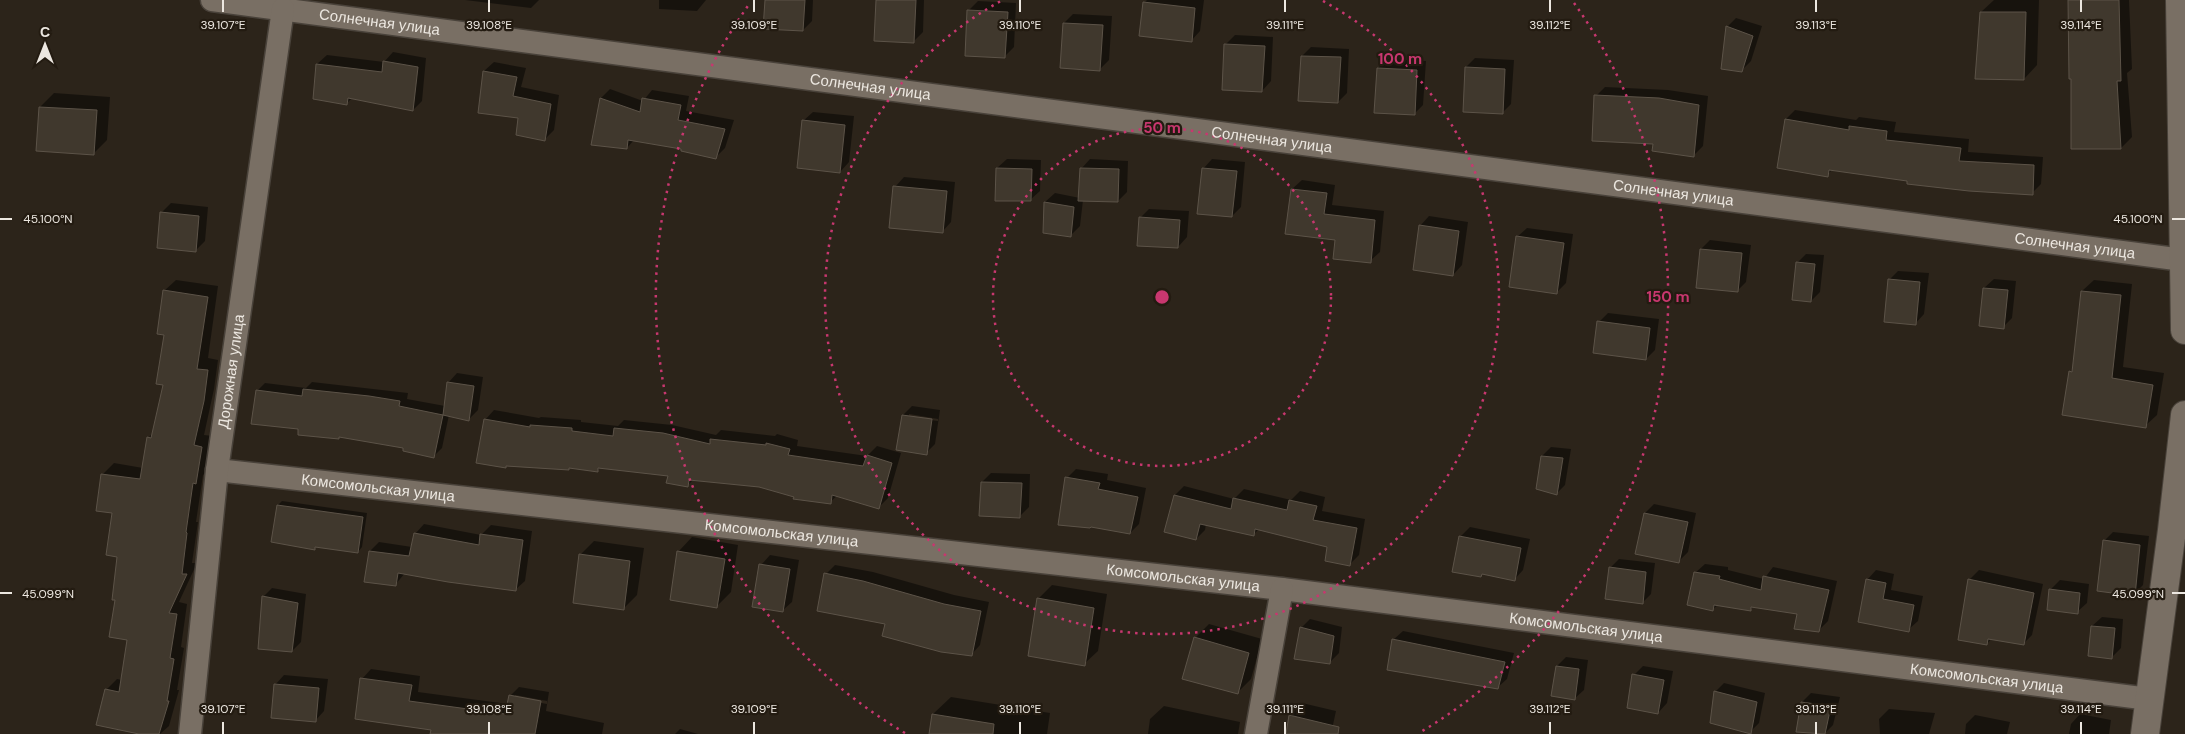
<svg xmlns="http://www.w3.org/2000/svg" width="2185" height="734" viewBox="0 0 2185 734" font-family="'DM Sans',sans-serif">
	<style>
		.shadow { fill: #0007; fill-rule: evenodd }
		.building { fill: #40382d; stroke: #5c5348 }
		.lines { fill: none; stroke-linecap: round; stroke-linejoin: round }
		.street-casing { stroke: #49423a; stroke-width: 25 }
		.secondary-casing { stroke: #49423a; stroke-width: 30 }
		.street { stroke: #796f64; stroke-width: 22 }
		.secondary { stroke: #796f64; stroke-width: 28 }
		.ticks { fill: none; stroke: #ece7e0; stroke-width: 2 }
		.ring { fill: none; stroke: #c8376f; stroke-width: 2.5; stroke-dasharray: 2.5 5 }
		.labels { text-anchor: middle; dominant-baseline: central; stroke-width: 4.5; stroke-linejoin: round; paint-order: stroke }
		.street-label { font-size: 15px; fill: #ece7e0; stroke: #231b11 }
		.ticks-label { font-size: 12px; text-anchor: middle; fill: #ece7e0; stroke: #231b11; stroke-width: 4.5; stroke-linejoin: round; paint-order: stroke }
		.centre { fill: #c8376f; stroke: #231b11; stroke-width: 2.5 }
		.ring-label { font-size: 15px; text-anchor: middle; font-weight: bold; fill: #c8376f; stroke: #231b11; stroke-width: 4.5; stroke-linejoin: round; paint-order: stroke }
	</style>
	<rect width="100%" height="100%" fill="#2c241a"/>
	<path class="shadow" d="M465,0H539L531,8Z
		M659,0H706L697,11L659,9Z
		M766,0H813L812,21L803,30Z
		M877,0H924L923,32L913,42Z
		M1147,0H1204L1200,31L1191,41L1144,3Z
		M1994,0H2039L2037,65L2024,79L1981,12Z
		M2080,0H2129L2132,69L2127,73L2132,137L2121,148Z
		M978,1L1016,3L1014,47L1004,57L968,11Z
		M1073,14L1112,16L1109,60L1100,69L1064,23Z
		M1736,18L1762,26L1751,61L1742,70L1727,27Z
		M1235,35L1273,37L1271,81L1262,91L1226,44Z
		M1311,47L1349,49L1347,93L1338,102L1302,56Z
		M393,52L426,58L422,101L413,110L353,97L347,103L317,64L327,55L384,62Z
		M1475,58L1514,60L1511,104L1502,113L1466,67Z
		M1387,59L1426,61L1423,105L1414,114L1378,68Z
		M494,62L526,68L521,87L559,95L554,130L545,139L519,117L479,112L484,71Z
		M1605,87L1668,90L1708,96L1703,146L1694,155L1596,96Z
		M610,89L643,101L652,90L689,96L686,111L734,120L725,148L716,157L683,148L634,140L627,148L592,144L601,98Z
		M54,93L110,97L107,140L93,154L37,150L40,107Z
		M1795,110L1856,120L1859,117L1896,122L1894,132L1969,139L1968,152L2043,157L2041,184L2032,193L1833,169L1827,175L1786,119Z
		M813,112L854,116L849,162L840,172L803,121Z
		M1007,159L1041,160L1040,191L1030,200L997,168Z
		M1090,159L1128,161L1127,192L1118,201L1083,200L1080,226L1071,235L1044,232L1045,202L1055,193L1080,198L1081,169Z
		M1212,159L1245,162L1241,207L1232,216L1203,169Z
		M904,177L955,182L951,222L942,232L895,187Z
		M1302,180L1335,185L1332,205L1384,211L1380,252L1370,261L1337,239L1292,189Z
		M171,203L208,207L205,241L195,251L162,212Z
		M1149,209L1189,211L1187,237L1178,247L1140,218Z
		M1429,216L1468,222L1462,265L1453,275L1420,226Z
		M1527,228L1573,234L1566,283L1557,292L1517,237Z
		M1710,240L1751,245L1746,282L1737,291L1701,249Z
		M1806,254L1824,255L1820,292L1811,301L1797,263Z
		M1898,271L1929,273L1924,314L1915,324L1889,280Z
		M1994,279L2016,281L2012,318L2003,327L1984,288Z
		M176,280L218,286L208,358L218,360L214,389L204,435L213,436L207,471L203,475L196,522H198L192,563H197L179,602L187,604L181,647L184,648L177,690H179L169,726L160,734H145L106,690L117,679L122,680L128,639L116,599L118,556L113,512L103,474L114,463L143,468L148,438L154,432L165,384L164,291Z
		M2094,280L2132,284L2123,367L2164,373L2157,415L2145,426L2070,372L2074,369L2082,291Z
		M1608,313L1659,319L1655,350L1646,359L1599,322Z
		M457,373L483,377L478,410L469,419L449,415L442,448L434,456L405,447L340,436L339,438L300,428L257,391L265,383L306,388L312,382L408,393L407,399L445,406L448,383Z
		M912,406L940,410L935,444L926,453L903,415ZM909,414L938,419V421L909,417Z
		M494,410L539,418L541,417L581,420V422L618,426L624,420L672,425L716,435L721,430L775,436L777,434L798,440L797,446L867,456L877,446L901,453L888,498L879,507L838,495L830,502L760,486L694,479L687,486L669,475L601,467L597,471L570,467L569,469L507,465L505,467L485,420Z
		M1551,447L1571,449L1565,485L1556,494L1542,456Z
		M1076,469L1108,474L1107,480L1146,488L1139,524L1130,533L1067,478Z
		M991,473L1030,474L1029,507L1020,516L982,482Z
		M1184,486L1234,499L1244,489L1291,500L1300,491L1325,497L1322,511L1365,519L1359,555L1350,564L1329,546L1259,529L1253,535L1206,524L1205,530L1196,539L1175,495Z
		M282,501L367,513L362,547L358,552L317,546L314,549L278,505Z
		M1654,504L1696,513L1688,552L1678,562L1645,513Z
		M424,524L481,535L491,525L532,531L525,581L515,590L405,573L395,585L370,551L379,542L412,547L415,534Z
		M1470,527L1530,539L1523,570L1514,580L1483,573L1481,576L1460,537Z
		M2113,532L2149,536L2143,585L2134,594L2104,541Z
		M692,537L738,545L731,592L717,606L672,599L679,551Z
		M594,541L644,548L637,595L624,608L580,555Z
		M770,555L799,560L792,602L782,611L761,565Z
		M1619,559L1655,563L1651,594L1642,603L1610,568Z
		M1705,564L1728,567V570L1764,579L1773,567L1837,581L1828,621L1818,631L1798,613L1754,606L1750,610L1718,605L1713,609L1695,573Z
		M835,565L873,572L954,595L989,602L980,645L971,655L887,623L826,574Z
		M1876,570L1894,574L1891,590L1923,596L1918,621L1908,630L1867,580Z
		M1979,570L2043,584L2032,635L2023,644L1992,638L1987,644L1969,580Z
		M2060,580L2089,584L2087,603L2077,612L2051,589Z
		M1052,585L1107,594L1098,651L1084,664L1038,599Z
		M272,588L306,594L301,642L292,651L263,597Z
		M2102,617L2123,619L2121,648L2112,657L2092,626Z
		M1310,619L1342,627L1339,653L1330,662L1301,628Z
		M1209,624L1262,639L1251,679L1237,693L1195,638Z
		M1403,631L1514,653L1507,679L1497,688L1393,640Z
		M1566,657L1588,660L1584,690L1574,699L1557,666Z
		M1643,666L1673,671L1667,703L1658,713L1634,675Z
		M371,669L420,676L418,692L508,704L510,696L519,687L549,692L546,711L604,723L602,734H432V728L362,679ZM515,695L547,701V704L515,698Z
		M284,675L328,679L324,711L315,721L275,685Z
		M1724,683L1765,693L1759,723L1750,732L1715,692Z
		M1811,693L1840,697L1833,725L1824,734L1797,731L1802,702Z
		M951,697L1050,713L1047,734H931L933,714Z
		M1302,703L1336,711L1331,734H1288L1290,716Z
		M1164,706L1240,722L1238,734H1148L1150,719Z
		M1889,709L1935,713L1929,734H1880L1879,719Z
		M2080,714L2111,720L2109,734H2069L2071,724Z
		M1975,715L2010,722L2007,734H1965L1966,724Z
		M680,729L698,734H675Z"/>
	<path class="building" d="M765,0H805L803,31L763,29Z
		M876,0H916L914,43L874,41Z
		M2068,0H2119L2121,81H2117L2121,149H2071V79H2069Z
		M1143,2L1195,8L1192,42L1139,36Z
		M967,10L1008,12L1005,58L965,56Z
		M1980,12H2026L2024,80L1975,79Z
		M1063,23L1103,25L1100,71L1060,68Z
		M1726,26L1753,36L1742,72L1721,69Z
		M1224,44L1265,46L1262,92L1222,90Z
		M1301,56L1341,57L1338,103L1298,101Z
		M383,61L418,67L413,111L348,98L347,105L313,99L316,64L382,72Z
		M1465,67L1505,69L1503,114L1463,112Z
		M1377,68L1417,70L1415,115L1374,113Z
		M483,71L517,77L513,96L551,104L545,141L516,135L518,118L478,113Z
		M1594,95L1659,98L1699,105L1694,157L1652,151L1653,144L1592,141Z
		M600,98L640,112L642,98L681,105L678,120L725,129L716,159L681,151V149L628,140L627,149L591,145Z
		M39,107L97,110L94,155L36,151Z
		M1785,119L1849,130V126L1887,131L1886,140L1961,148L1959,161L2034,165L2033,195L1969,191L1907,184V181L1829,170L1828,177L1777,168Z
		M802,120L845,125L840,173L797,168Z
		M996,168L1032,169L1031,201H995Z
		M1080,168L1119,169L1118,202L1078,201Z
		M1202,168L1237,171L1232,217L1197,214Z
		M893,186L947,191L943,233L889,228Z
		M1291,189L1327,193L1324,214L1375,220L1371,263L1333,259L1335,240L1285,234Z
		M1044,202L1074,207L1071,237L1043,233Z
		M160,212L199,216L196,252L157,248Z
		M1139,217L1180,220L1178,248L1137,246Z
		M1419,225L1459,231L1453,276L1413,270Z
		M1516,236L1564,243L1557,294L1509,287Z
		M1700,249L1742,253L1738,292L1696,288Z
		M1796,262L1815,264L1811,302L1792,300Z
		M1888,279L1920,282L1916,325L1884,322Z
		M1983,288L2008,290L2004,329L1979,326Z
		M163,290L208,297L197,369L208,370L204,401L194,445L202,447L196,484L193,483L186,532L187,533L182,574H187L169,613L177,614L170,658L174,659L167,701H169L159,734H139L96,725L105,689L119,692L127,640L109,637L115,600H112L117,557L106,555L112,513L96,511L101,474L140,479L147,437L151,438L163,385L156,384L164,335L157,334Z
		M2081,291L2121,295L2112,378L2153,385L2146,428L2062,415L2069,371L2072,372Z
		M1597,321L1650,328L1646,360L1593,353Z
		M447,382L474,386L469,421L443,415Z
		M303,389L369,396L400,401L399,406L443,415L434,458L403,451V448L339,437V439L298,435V429L251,424L256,390L302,396Z
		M902,415L932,419L927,455L896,450Z
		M484,419L530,427V425L572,428V431L613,436L614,428L663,433L710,444V439L766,445V443L790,449L788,455L863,466L867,455L892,463L879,509L832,495L831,504L793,499L794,497L759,487L689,480L688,487L666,483L668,476L598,468V472L569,468V470L506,466V468L476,463Z
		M1541,456L1563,458L1557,495L1536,489Z
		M1065,477L1100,483L1098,489L1138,497L1130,534L1091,527L1090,528L1058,525Z
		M981,482L1022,483L1020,518L979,516Z
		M1174,495L1231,509L1233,498L1287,510L1289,500L1317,506L1313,520L1357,528L1350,566L1325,561L1327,547L1255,529L1254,536L1200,524L1196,540L1164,532Z
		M277,505L363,517L358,553L315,547V550L271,542Z
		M1644,513L1688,522L1679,563L1635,554Z
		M414,533L479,545L480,534L523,540L516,591L448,582L398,573L396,586L364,582L369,551L409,556Z
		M1459,536L1521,548L1515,581L1482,574L1481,577L1452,572Z
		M2103,540L2140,545L2135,596L2097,591Z
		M677,551L725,559L717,608L670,600Z
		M579,554L630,561L624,610L573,603Z
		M759,564L790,569L783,612L752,607Z
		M1609,567L1646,572L1643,604L1605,599Z
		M1694,572L1720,576L1719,579L1761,590L1763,576L1829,590L1819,632L1794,629L1797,614L1751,607V611L1714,605L1713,611L1687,605Z
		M824,573L863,581L944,604L981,611L972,656L941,652L882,636L885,624L817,611Z
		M1866,579L1886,583L1883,599L1914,605L1909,632L1858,622Z
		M1968,579L2034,593L2024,645L1988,639L1987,645L1958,640Z
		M2049,589L2080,593L2078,614L2047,610Z
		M262,596L298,603L292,652L258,649Z
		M1037,598L1094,608L1085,666L1028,656Z
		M2091,626L2115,628L2112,659L2088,656Z
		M1300,627L1334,636L1330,664L1294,659Z
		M1194,637L1249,653L1238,694L1182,679Z
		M1392,639L1505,662L1498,689L1387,670Z
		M1556,666L1579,669L1575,700L1551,696Z
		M1632,674L1664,680L1658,714L1627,708Z
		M360,678L412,685L409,701L505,714L509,695L541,701L535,734H430L431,730L355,719Z
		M274,684L319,688L316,722L271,718Z
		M1714,691L1757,702L1751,734L1710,723Z
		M1801,702L1831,706L1825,734L1796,732Z
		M932,714L994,724L993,734H929Z
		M1289,715L1339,727L1338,734H1286Z"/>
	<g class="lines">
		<g class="street-casing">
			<g id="street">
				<path id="s1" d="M212,0L2183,260"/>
				<path id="s2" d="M217,470L1282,589L2149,699"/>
				<path id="s3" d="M190,734L217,470L283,9"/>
				<path d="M1256,734L1282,589"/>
			</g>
		</g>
		<g class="secondary-casing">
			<path id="secondary" d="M2180,0L2185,330
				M2145,734L2172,530L2185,415"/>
		</g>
		<use href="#street" class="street"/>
		<use href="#secondary" class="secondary"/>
	</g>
	<path class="ticks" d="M223,0V12M489,0V12M754,0V12M1020,0V12M1285,0V12M1550,0V12M1816,0V12M2081,0V12M0,219H12M2172,219H2185M0,593H12M2172,593H2185M223,722V734M489,722V734M754,722V734M1020,722V734M1285,722V734M1550,722V734M1816,722V734M2081,722V734"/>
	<g class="ring">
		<circle cx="1162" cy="297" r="169"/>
		<path d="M1323 1A337 337 0 1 1 1001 1"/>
		<path d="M905 733A506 506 0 0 1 750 3M1574 3A506 506 0 0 1 1419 733"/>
	</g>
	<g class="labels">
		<g class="street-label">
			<text stroke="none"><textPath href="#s1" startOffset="169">Солнечная улица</textPath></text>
			<text stroke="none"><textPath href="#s1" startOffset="664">Солнечная улица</textPath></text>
			<text stroke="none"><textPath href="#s1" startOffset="1069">Солнечная улица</textPath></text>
			<text stroke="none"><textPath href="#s1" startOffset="1474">Солнечная улица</textPath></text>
			<text stroke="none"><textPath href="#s1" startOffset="1879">Солнечная улица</textPath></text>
			<text stroke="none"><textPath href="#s3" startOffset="365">Дорожная улица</textPath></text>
			<text stroke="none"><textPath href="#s2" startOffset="162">Комсомольская улица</textPath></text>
			<text stroke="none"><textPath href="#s2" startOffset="568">Комсомольская улица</textPath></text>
			<text stroke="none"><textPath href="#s2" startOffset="972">Комсомольская улица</textPath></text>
			<text stroke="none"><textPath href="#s2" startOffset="1378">Комсомольская улица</textPath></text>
			<text stroke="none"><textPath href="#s2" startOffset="1782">Комсомольская улица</textPath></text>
		</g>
	</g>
	<g class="ticks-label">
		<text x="223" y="29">39.107°E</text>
		<text x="489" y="29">39.108°E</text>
		<text x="754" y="29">39.109°E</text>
		<text x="1020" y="29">39.110°E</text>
		<text x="1285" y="29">39.111°E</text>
		<text x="1550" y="29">39.112°E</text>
		<text x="1816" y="29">39.113°E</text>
		<text x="2081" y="29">39.114°E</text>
		<text x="48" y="223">45.100°N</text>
		<text x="2138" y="223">45.100°N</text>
		<text x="48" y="598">45.099°N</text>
		<text x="2138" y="598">45.099°N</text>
		<text x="223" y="713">39.107°E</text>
		<text x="489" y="713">39.108°E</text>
		<text x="754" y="713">39.109°E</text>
		<text x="1020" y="713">39.110°E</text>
		<text x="1285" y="713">39.111°E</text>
		<text x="1550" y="713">39.112°E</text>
		<text x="1816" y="713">39.113°E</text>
		<text x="2081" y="713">39.114°E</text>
	</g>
	<circle cx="1162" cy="297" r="8" class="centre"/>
	<g class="ring-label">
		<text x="1400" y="64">100 m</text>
		<text x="1162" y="133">50 m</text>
		<text x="1668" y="302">150 m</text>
	</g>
	<g transform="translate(45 45)" stroke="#231b11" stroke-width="4" paint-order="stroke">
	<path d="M0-4L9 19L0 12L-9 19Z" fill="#ece7e0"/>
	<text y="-8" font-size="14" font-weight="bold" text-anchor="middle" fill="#ece7e0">С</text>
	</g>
</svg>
